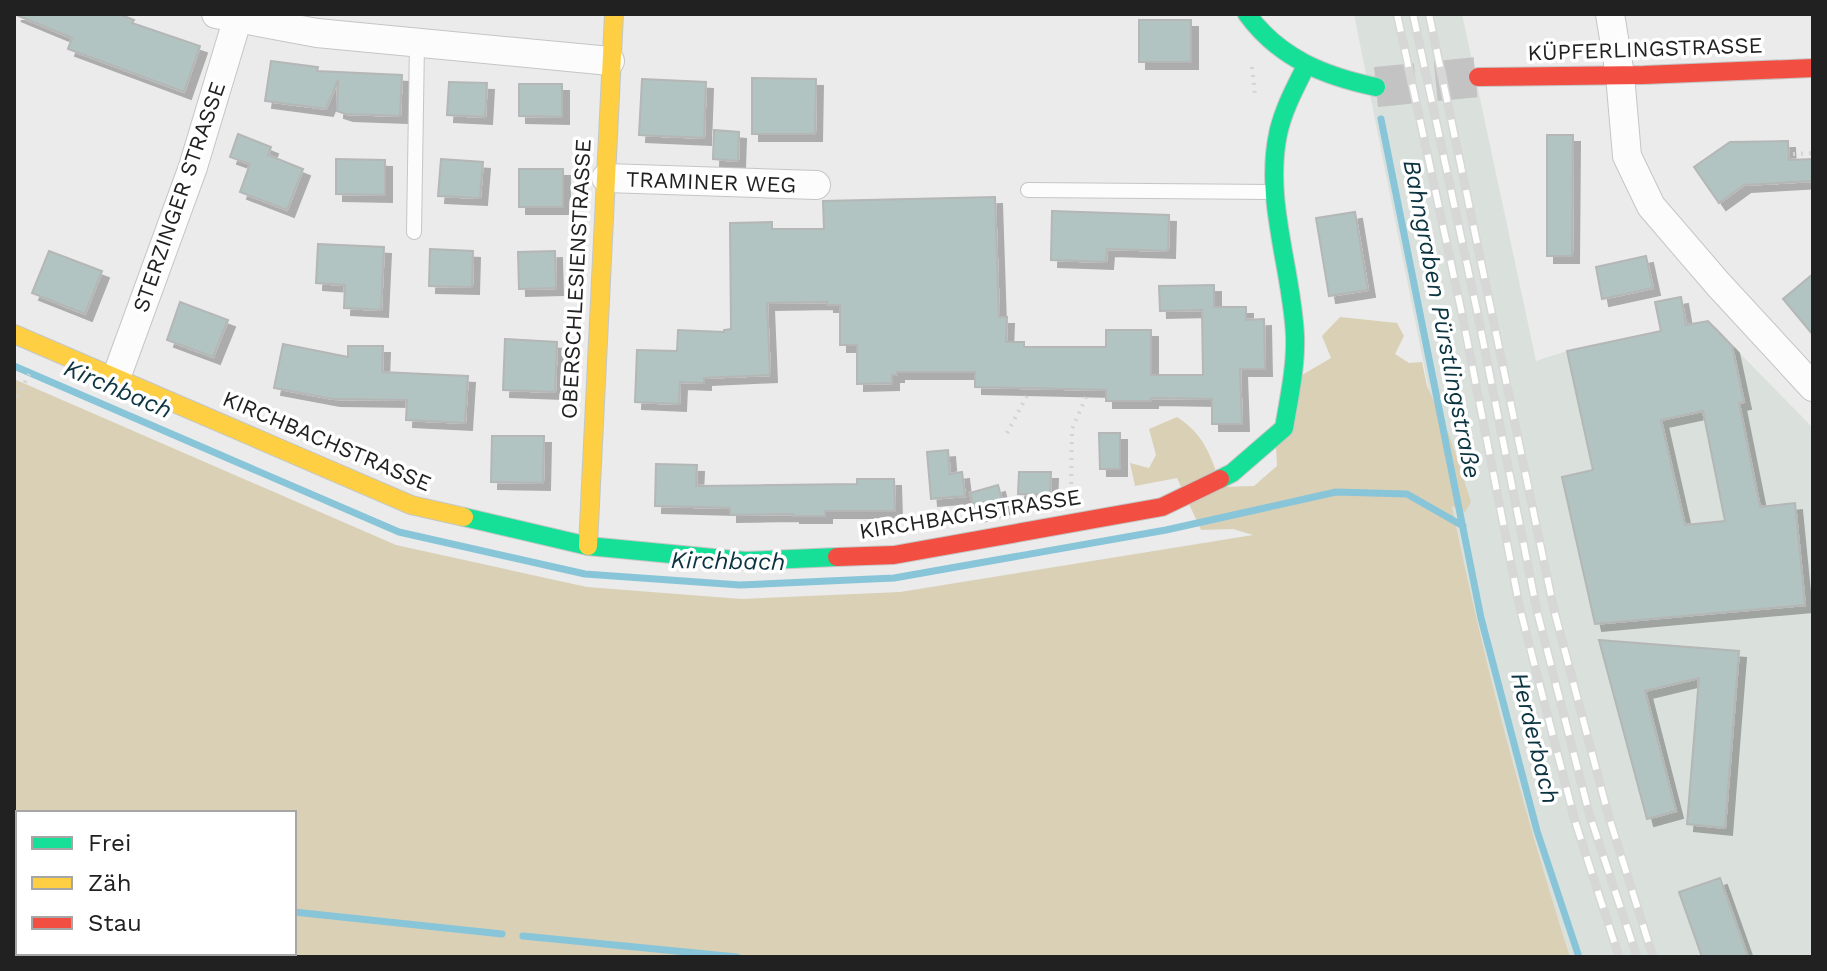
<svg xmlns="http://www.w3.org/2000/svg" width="1827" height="971" viewBox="0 0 1827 971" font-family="'Work Sans',sans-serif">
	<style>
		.built { fill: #dae0db }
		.green { fill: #dad0b6; fill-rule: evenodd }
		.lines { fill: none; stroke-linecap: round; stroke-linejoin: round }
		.stream { stroke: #89c5d8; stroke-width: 7 }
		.building { fill: #b1c4c2; stroke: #b5b6b6; stroke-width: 2; fill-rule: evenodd; filter: url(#shadow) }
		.secondary-tunnel { stroke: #c2c3c2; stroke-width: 40; stroke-dasharray: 40 20; stroke-linecap: butt }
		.lane-casing { stroke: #c4c6c5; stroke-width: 16 }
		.street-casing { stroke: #c4c6c5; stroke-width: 30 }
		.fast-casing { stroke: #c4c6c5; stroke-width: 20 }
		.slow-casing { stroke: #c4c6c5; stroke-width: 20 }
		.jam-casing { stroke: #c4c6c5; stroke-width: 20 }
		.path { stroke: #d2d3d2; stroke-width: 4; stroke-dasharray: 2 6; stroke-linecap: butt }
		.lane { stroke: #fcfcfc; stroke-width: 14 }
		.street { stroke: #fcfcfc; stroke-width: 28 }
		.fast { stroke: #16e098; stroke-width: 18 }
		.slow { stroke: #ffcf43; stroke-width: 18 }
		.jam { stroke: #f24e42; stroke-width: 18 }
		.rail-casing { stroke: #d6d7d6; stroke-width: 9 }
		.rail { stroke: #fff; stroke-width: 6; stroke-dasharray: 18; stroke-linecap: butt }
		.labels { text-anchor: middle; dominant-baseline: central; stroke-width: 7; stroke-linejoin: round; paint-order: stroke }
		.street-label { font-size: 22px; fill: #202120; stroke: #fff }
		.water-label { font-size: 24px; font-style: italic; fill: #0b3440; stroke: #fff }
	</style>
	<defs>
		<filter id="shadow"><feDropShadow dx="7" dy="7" stdDeviation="0" flood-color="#0004"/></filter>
	</defs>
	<rect width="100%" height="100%" fill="#eaebea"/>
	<path class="built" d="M1354,14H1462L1536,361L1567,351L1708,321L1813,428V957H1570L1532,839L1473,611Z"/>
	<path class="green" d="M1340,317L1397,323L1404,336L1395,354L1409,363L1422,362L1427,386L1450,437L1471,502L1465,512L1452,506C1483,659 1523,809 1570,957H14V379L396,545L587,587L742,599L900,592L1253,535L1233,529L1201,530L1177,478L1135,486L1130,463L1149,468L1156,455L1149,429L1177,417C1204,434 1212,457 1221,487L1254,486L1277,466L1276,446L1297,378L1331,358L1322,336ZM18,813H294V953H18Z"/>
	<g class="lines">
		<path class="stream" d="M1381,119L1481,618L1537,831L1579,957
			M14,366L399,532L585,574L740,585L894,578L1166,530L1336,492L1407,494L1463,526
			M294,912L502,934
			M523,936L737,957
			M188,953V957"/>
	</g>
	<path class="building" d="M14,14H119L134,20L132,23L200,46L184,92L68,49L72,38Z
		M1139,20H1191V62H1139Z
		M271,61L318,67L317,71L402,75L400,116L346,114L337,111L338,80L326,109L265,101Z
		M752,78L816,79L815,134H752Z
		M642,79L706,82L704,138L639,135Z
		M449,82L487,83L485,117L447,115Z
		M519,84H562V117L519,116Z
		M714,130L739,132L738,161L713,159Z
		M238,134L271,147L268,155L303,169L287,210L240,192L250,164L230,157Z
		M1547,135H1573L1572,256H1547Z
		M1788,141L1789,160L1813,159V181L1744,185L1719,203L1694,167L1730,142Z
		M336,159L385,160V195L336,194Z
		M441,159L483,162L480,198L438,196Z
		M519,169H563V207H519Z
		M995,197L999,317H1007L1006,342H1024V347H1106V330H1151V375H1203L1202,310L1160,311L1159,286L1214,285V307H1246V320L1264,319L1265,369H1240L1242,424H1212V399L1151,398V401H1106V390L975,387V372H897V375H892V383L857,384V345H840V305H827V302L767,303L770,375L704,378V383L680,382L679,404L635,402L637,350L677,351L678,330L724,332V330L731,329L730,223L772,222V229H824L823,201Z
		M1052,211L1169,215L1168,251L1107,249L1106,262L1051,260Z
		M1355,212L1368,290L1329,296L1316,218Z
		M318,244L384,247L381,310L344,308L345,285L316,283Z
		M430,249L473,251L472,287L429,286Z
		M49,251L102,271L85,314L32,293Z
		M555,251L556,288L519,289L518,252Z
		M1646,256L1653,288L1602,299L1596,267Z
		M1813,274V335L1783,299Z
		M1681,297L1686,325L1708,321L1732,346L1744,402L1739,403L1760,507L1795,503L1805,605L1595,624L1562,477L1593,470L1567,351L1661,331L1655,302ZM1703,411L1725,521L1685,525L1661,420Z
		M180,302L228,320L213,357L167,340Z
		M505,339L557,342L555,392L503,390Z
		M283,344L348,357V346H383L382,372L468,376L465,423L406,420L407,400L333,399L274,388Z
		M1099,433H1120V469H1100Z
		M492,436H544L543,483L491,482Z
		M948,450L950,474L962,472L965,496L931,499L927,452Z
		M656,464L697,465L696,486L857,484V479H894L895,511H825V516H793V514L730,515V508L655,506Z
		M1019,472H1051L1050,495L1018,494Z
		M998,485L1004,507L976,515L970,493Z
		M1599,640L1739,651L1725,828L1687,824L1699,678L1645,691L1676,811L1647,819Z
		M1720,878L1748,957H1702L1679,892Z"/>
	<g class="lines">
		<path class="secondary-tunnel" d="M1376,87L1478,77"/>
		<g class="lane-casing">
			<path id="lane" d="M1028,190L1273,192
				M414,232L417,43"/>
		</g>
		<g class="street-casing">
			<path id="street" d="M216,14L317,33L610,61
				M1610,14L1620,75L1627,156L1651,206L1718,284L1813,387
				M606,178L816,185
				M116,378L193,167L239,14"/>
		</g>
		<g class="fast-casing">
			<path id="fast" d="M1247,14C1279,58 1324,76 1376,87
				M1220,479L1232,473L1284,428C1289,398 1296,367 1295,336C1292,269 1264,201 1278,134C1283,110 1295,88 1306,66
				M464,517L588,546L745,561L837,557"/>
		</g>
		<g class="slow-casing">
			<path id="slow" d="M14,334L411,505L464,517
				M588,546L614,14"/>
		</g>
		<g class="jam-casing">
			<path id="jam" d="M1478,77L1644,75L1813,68
				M837,557L894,555L1162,507L1220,479"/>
		</g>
		<path class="path" d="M1252,67L1255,94
			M1793,154L1813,153
			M14,404L29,374
			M1007,433L1029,392
			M1071,492L1072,429L1086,397"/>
		<use href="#lane" class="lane"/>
		<use href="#street" class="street"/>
		<use href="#fast" class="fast"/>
		<use href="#slow" class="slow"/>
		<use href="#jam" class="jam"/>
		<g class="rail-casing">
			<path id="rail" d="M1397,14L1462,314L1520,609L1575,821L1619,957
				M1413,14L1477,311L1537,611L1589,813L1637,957
				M1429,14L1554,610L1608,814L1653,957"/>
		</g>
		<use href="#rail" class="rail"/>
	</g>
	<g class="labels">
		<g class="street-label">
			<text transform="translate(1645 49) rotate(-2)">KÜPFERLINGSTRASSE</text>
			<text transform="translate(711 182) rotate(2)">TRAMINER WEG</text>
			<text transform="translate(179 197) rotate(-71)">STERZINGER STRASSE</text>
			<text transform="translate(576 279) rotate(-87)">OBERSCHLESIENSTRASSE</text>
			<text transform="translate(327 441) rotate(23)">KIRCHBACHSTRASSE</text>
			<text transform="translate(970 514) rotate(-9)">KIRCHBACHSTRASSE</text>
		</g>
		<g class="water-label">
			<text transform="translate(1442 319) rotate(79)">Bahngraben Pürstlingstraße</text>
			<text transform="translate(118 389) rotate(23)">Kirchbach</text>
			<text transform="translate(728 561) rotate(1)">Kirchbach</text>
			<text transform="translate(1535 738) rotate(76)">Herderbach</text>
		</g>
	</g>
	<rect width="1827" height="971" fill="none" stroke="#202120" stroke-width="32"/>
	<rect x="16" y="811" width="280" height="144" fill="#ffffff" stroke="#a6a6a6" stroke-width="2"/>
	<rect x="32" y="837" width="40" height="12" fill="#16e098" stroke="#a6a6a6" stroke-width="2"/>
	<text x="88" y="851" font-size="24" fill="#202120">Frei</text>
	<rect x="32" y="877" width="40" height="12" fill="#ffcf43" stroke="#a6a6a6" stroke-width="2"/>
	<text x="88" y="891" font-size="24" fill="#202120">Zäh</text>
	<rect x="32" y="917" width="40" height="12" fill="#f24e42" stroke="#a6a6a6" stroke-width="2"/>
	<text x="88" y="931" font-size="24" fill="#202120">Stau</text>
</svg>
